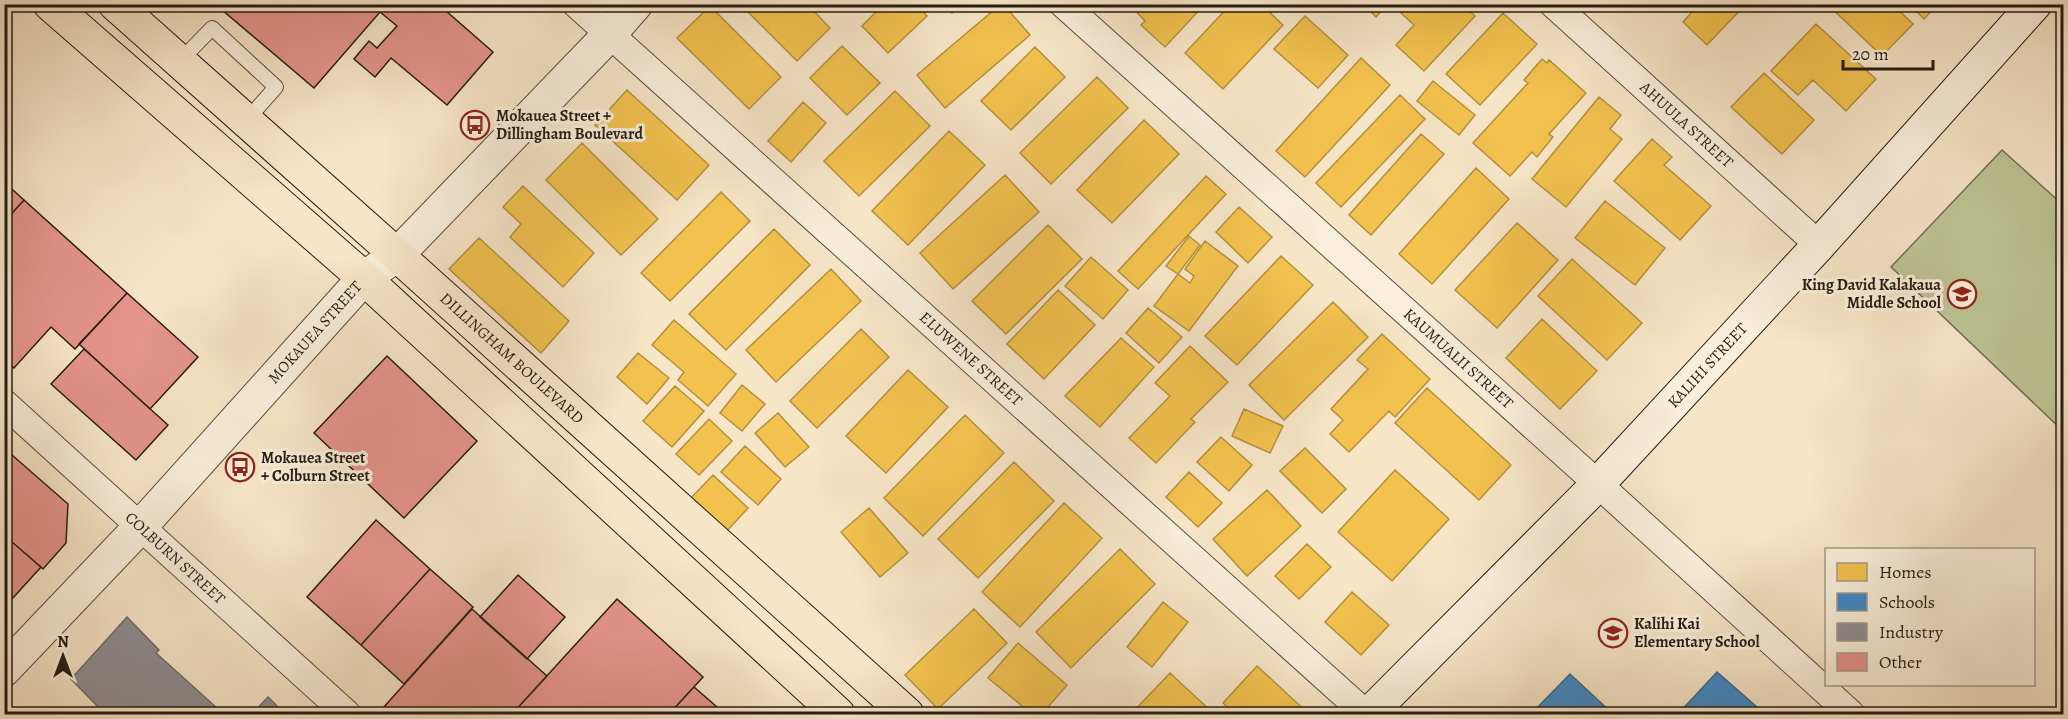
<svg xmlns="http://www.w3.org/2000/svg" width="2068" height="719" viewBox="0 0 2068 719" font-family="Alegreya,serif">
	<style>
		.green { fill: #bdc495; stroke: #717054; stroke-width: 1.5 }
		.homes { fill: #f2c14e; stroke: #b4903c; stroke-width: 1.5 }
		.schools { fill: #3f88c5; stroke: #37688f; stroke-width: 1.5 }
		.industry { fill: #8d8d92; stroke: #6e6b6c; stroke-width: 1.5 }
		.building { fill: #e4948a; stroke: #251c12; stroke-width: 1.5 }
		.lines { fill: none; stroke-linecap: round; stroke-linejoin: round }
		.service-casing { stroke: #594e3f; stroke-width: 16 }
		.minor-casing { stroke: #594e3f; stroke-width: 29 }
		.tertiary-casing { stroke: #594e3f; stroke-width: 35 }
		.secondary-casing { stroke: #251c12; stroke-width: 35 }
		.primary-casing { stroke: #251c12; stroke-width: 35 }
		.service { stroke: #f9eedb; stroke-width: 14 }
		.minor { stroke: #f9eedb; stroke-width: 27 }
		.tertiary { stroke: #f9eedb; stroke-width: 33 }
		.secondary { stroke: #f9eedb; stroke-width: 33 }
		.primary { stroke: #f6e5c7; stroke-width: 33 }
		.labels { text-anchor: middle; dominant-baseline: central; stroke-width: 6; stroke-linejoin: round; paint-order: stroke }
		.poi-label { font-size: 16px; font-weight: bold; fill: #251c12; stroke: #f9eedb; text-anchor: start }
		.street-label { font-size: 16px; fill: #251c12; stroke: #f9eedb }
	</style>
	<rect width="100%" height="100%" fill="#f6e5c7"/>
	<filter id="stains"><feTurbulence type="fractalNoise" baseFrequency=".00333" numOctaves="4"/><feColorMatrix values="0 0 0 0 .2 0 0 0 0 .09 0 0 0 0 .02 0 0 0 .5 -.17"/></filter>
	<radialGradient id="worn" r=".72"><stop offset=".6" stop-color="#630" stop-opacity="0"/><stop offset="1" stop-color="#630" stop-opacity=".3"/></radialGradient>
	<path class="green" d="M2002,150L2063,205V431L1891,267Z"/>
	<path class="homes" d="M740,4H807L830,28L797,61Z
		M884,4H916L927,16L888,53L862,26Z
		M941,4H958L952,13Z
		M1001,4H1003L1030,35L945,108L917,75Z
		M1129,4H1205L1165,47L1141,25L1145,21Z
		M1231,4H1261L1283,25L1223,89L1185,53Z
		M1363,4H1388L1376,17Z
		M1409,4H1462L1475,16L1424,71L1396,45L1414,25L1401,13Z
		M1699,4H1746L1707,45L1683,22Z
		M1827,4H1892L1913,24L1882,56Z
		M1909,4H1938L1924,19Z
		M710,6L781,77L749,109L677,38Z
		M1503,13L1537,44L1480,105L1446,74Z
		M1305,16L1348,55L1318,88L1274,49Z
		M1816,24L1876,79L1846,111L1813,80L1798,95L1771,71Z
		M842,46L880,83L847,115L810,78Z
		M1035,47L1065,77L1011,130L981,101Z
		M1361,58L1390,85L1305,177L1276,151Z
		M1542,59L1547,63L1549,60L1586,93L1549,134L1553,137L1537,157L1532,152L1510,176L1473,143L1528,83L1524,80Z
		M1764,73L1814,120L1782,154L1731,107Z
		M1097,77L1128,108L1051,184L1020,153Z
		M1433,81L1475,115L1459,135L1417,101Z
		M627,90L709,165L677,200L595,125Z
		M895,91L930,126L859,196L824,161Z
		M1400,95L1425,119L1341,207L1316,183Z
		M1599,97L1621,115L1610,129L1622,139L1566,207L1532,179Z
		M803,102L826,123L791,162L768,141Z
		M1144,120L1179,154L1112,223L1077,190Z
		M949,131L985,165L908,245L872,211Z
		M1421,134L1444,154L1371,235L1349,215Z
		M1652,139L1672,157L1664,165L1711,206L1680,240L1614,181Z
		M582,143L658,219L621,255L546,180Z
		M1476,168L1509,199L1432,284L1399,254Z
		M1005,175L1039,212L953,289L920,253Z
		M1206,176L1226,194L1138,289L1118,271Z
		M523,186L594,253L563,287L510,237L521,224L503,207Z
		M721,192L750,221L670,301L641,273Z
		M1605,201L1665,248L1635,285L1575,238Z
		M1239,207L1272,237L1248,263L1216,232Z
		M1517,223L1558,260L1497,328L1455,290Z
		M1048,225L1082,259L1006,334L972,301Z
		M774,229L810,265L726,350L689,314Z
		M1189,236L1200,245L1178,274L1166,266Z
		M479,238L569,321L541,353L449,269Z
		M1205,241L1238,266L1189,331L1154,306L1178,274L1190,283L1194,276L1185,269Z
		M1281,256L1313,285L1237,365L1205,336Z
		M1091,257L1128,290L1103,319L1065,286Z
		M1572,259L1642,323L1607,360L1538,296Z
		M831,269L861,301L776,382L746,350Z
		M1058,290L1095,325L1044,379L1007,344Z
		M1333,302L1368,337L1284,420L1249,385Z
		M1148,308L1182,337L1159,363L1126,333Z
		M1542,319L1597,371L1560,409L1506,358Z
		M674,320L736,374L708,406L678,380L684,372L652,345Z
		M861,329L889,357L817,428L790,401Z
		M1382,334L1430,379L1395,417L1389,411L1349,452L1330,434L1343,420L1331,409L1368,369L1357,360Z
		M1121,338L1154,367L1100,427L1065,396Z
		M1190,346L1228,382L1191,419L1195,422L1156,463L1129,438L1170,396L1155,383Z
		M638,353L669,378L647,404L617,377Z
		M908,370L948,407L886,473L846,436Z
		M742,385L765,404L742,431L720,413Z
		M675,386L704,411L672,447L643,421Z
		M1427,388L1511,465L1479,500L1395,423Z
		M1244,409L1283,426L1270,453L1232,436Z
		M778,413L809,447L785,467L755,433Z
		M965,415L1004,453L923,536L884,498Z
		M709,419L732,441L699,475L676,454Z
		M1221,437L1252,465L1229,491L1197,462Z
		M745,446L781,479L758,505L721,472Z
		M1305,448L1346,489L1322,513L1280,471Z
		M1014,462L1054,501L978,578L938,539Z
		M1395,470L1449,519L1392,581L1338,532Z
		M1189,472L1222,503L1198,527L1166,497Z
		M713,475L748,508L726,532L690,499Z
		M1267,490L1301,526L1247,576L1213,539Z
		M1064,503L1102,538L1020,627L982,592Z
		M869,508L908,553L880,577L841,532Z
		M1307,544L1331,567L1299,599L1275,576Z
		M1120,549L1155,584L1071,668L1036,632Z
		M1352,592L1389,625L1361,655L1325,622Z
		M1163,602L1188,622L1152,667L1127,647Z
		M974,609L1007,643L938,709L905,675Z
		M1018,643L1067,685L1042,714H1032L988,678Z
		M1257,666L1309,714H1235L1223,703Z
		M1170,673L1214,714H1131Z"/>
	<path class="schools" d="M1717,672L1765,714H1678Z
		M1570,674L1613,714H1531Z"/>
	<path class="industry" d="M127,617L159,650L156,653L218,709L213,714H199L192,708L186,714H105L71,679Z
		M268,697L285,714H252Z"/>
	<path class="building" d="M215,4H321L327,10L332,4H438L493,52L447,105L391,58L375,77L354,59L369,41L377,48L397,26L380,12L314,88Z
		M4,182L24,200L4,222Z
		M24,200L127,293L75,349L51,327L14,368L4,360V222Z
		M127,293L198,357L150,409L79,344Z
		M84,349L168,425L136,460L51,384Z
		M387,356L477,441L404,518L314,433Z
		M4,448L68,504L66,543L43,569L4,535Z
		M376,520L430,569L361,645L307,597Z
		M4,535L41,567L12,599L4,593Z
		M430,569L473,607L404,684L361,645Z
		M518,575L565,617L527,659L480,617Z
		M617,599L703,677L669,714H512Z
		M472,609L547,676L512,714H390L383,708Z
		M694,687L725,714H669Z"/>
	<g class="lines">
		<g class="service-casing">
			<path id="service" d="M179,62L212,28L276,87L246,121"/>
		</g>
		<g class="minor-casing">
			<g id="minor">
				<path id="s1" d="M576,4L1366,714"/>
				<path id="s2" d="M1063,4L1598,484L1851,714"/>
				<path id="s3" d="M1553,4L1819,245"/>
				<path id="s4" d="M4,403L347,714"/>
			</g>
		</g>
		<g class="tertiary-casing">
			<g id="tertiary">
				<path id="s5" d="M4,670L141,526L364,278L397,255L609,35L636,4"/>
			</g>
		</g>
		<g class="secondary-casing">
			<g id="secondary">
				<path id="s6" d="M1369,714L1598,484L1819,245L2035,4"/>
			</g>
		</g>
		<g class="primary-casing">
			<g id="primary">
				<path d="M50,4L364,278L838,714"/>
				<path id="s7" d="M115,4L397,255L907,714"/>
			</g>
		</g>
		<use href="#service" class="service"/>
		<use href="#minor" class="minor"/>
		<use href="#tertiary" class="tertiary"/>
		<use href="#secondary" class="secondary"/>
		<use href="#primary" class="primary"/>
	</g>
	<defs>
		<g id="bus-ring" transform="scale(1.5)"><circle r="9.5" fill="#f9eedb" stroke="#8f2418" stroke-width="1.5"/><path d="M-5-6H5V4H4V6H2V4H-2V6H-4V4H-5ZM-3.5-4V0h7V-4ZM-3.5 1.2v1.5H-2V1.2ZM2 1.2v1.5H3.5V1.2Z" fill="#8f2418"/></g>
		<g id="school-ring" transform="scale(1.5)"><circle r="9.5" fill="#f9eedb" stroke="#8f2418" stroke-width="1.5"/><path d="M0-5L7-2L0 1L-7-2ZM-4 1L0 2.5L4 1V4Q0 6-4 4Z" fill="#8f2418"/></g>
	</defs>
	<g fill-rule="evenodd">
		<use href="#bus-ring" x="475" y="125"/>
		<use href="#school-ring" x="1962" y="294"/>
		<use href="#bus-ring" x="240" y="467"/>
		<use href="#school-ring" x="1613" y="633"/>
	</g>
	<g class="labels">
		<g class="poi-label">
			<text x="496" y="116">Mokauea Street +<tspan x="496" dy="18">Dillingham Boulevard</tspan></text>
			<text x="1941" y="285" text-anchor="end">King David Kalakaua<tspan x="1941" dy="18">Middle School</tspan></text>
			<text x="261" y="458">Mokauea Street<tspan x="261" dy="18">+ Colburn Street</tspan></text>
			<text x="1634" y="624">Kalihi Kai<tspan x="1634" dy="18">Elementary School</tspan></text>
		</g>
		<g class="street-label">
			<text stroke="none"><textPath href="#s3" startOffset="180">AHUULA STREET</textPath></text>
			<text stroke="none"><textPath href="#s5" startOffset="459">MOKAUEA STREET</textPath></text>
			<text stroke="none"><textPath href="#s7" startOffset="532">DILLINGHAM BOULEVARD</textPath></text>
			<text stroke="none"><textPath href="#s2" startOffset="531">KAUMUALII STREET</textPath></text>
			<text stroke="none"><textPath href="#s1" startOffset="531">ELUWENE STREET</textPath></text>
			<text stroke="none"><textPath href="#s6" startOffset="486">KALIHI STREET</textPath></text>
			<text stroke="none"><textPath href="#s4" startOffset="231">COLBURN STREET</textPath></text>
		</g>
	</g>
	<rect width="2068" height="719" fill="none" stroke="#f6e5c7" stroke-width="24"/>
	<rect x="6" y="6" width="2056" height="707" fill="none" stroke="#251c12" stroke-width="3"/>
	<rect x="12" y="12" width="2044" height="695" fill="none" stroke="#251c12" stroke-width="1.5"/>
	<rect x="1825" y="548" width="210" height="138" fill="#f9eedb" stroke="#a49a8b" stroke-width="1.5"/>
	<rect x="1837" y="563" width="30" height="18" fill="#f2c14e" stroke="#a49a8b" stroke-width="1.5"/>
	<text x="1879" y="578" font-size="18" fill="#251c12">Homes</text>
	<rect x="1837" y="593" width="30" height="18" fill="#3f88c5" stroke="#a49a8b" stroke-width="1.5"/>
	<text x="1879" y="608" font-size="18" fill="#251c12">Schools</text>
	<rect x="1837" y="623" width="30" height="18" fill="#8d8d92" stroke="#a49a8b" stroke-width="1.5"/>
	<text x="1879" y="638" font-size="18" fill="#251c12">Industry</text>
	<rect x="1837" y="653" width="30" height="18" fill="#e4948a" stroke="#a49a8b" stroke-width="1.5"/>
	<text x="1879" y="668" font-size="18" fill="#251c12">Other</text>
	<g transform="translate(63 656)" stroke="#f9eedb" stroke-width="4.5" paint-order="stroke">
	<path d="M0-4.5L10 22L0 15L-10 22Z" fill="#251c12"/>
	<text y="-9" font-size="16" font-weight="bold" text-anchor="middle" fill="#251c12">N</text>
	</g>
	<path d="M1843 60v9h90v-9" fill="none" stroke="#251c12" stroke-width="3"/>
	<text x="1852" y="60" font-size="18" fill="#251c12" stroke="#f9eedb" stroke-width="4.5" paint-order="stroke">20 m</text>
	<rect width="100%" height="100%" filter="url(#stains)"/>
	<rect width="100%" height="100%" fill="url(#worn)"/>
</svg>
